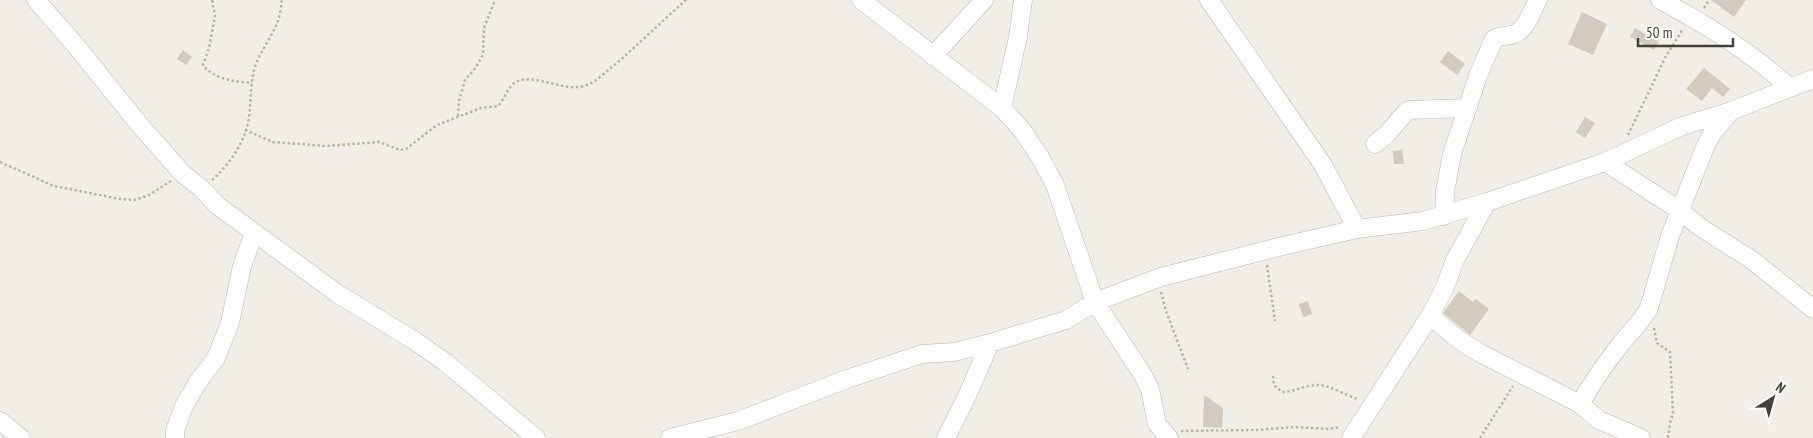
<svg xmlns="http://www.w3.org/2000/svg" width="1813" height="438" viewBox="0 0 1813 438" font-family="'PT Sans Narrow',sans-serif">
	<style>
		.building { fill: #d2cabe }
		.lines { fill: none; stroke-linecap: round; stroke-linejoin: round }
		.minor-casing { stroke: #bcb6ab; stroke-width: 19 }
		.path { stroke: #bdb29e; stroke-width: 2.5; stroke-dasharray: 2.5 2.5; stroke-linecap: butt }
		.minor { stroke: #fff; stroke-width: 18 }
	</style>
	<rect width="100%" height="100%" fill="#f2efe8"/>
	<path class="building" d="M1711,0H1746L1734,17Z
		M1582,12L1607,24L1593,55L1568,44Z
		M1635,28L1659,42L1654,50L1630,37Z
		M183,50L192,57L186,65L177,59Z
		M1448,51L1465,64L1457,75L1440,62Z
		M1704,68L1730,89L1723,97L1712,88L1702,101L1686,89Z
		M1585,117L1595,123L1585,138L1576,132Z
		M1402,150L1404,164H1394L1393,151Z
		M1459,291L1473,302L1476,299L1489,309L1470,335L1443,313Z
		M1308,301L1312,314L1303,317L1299,304Z
		M1204,395L1223,408L1222,428L1203,427Z"/>
	<g class="lines">
		<g class="minor-casing">
			<path id="minor" d="M36,0L77,47L138,123L183,174L201,188L218,206L338,294L415,341L445,362L536,438
				M861,0L1002,108L1022,130L1040,157L1055,185L1095,302L1143,375L1150,389L1157,424L1169,438
				M1209,0L1323,165L1357,229
				M1660,0C1706,24 1752,53 1790,88
				M933,56L984,0
				M1002,108L1018,37L1023,0
				M1375,144L1387,134L1405,113L1409,110L1468,108
				M1605,162L1679,210L1700,227L1752,260L1813,309
				M1444,216L1445,192L1452,154L1479,73L1494,39C1500,35 1507,37 1514,34C1526,31 1532,10 1538,0
				M1430,316L1459,340L1480,353L1580,404L1599,420L1641,438
				M1580,404C1592,383 1605,364 1620,345C1630,332 1641,323 1649,308L1670,236L1703,152L1711,135L1731,111
				M0,421L21,438
				M175,438V430L184,406L198,382L216,358L230,323L242,266L254,233
				M670,438L738,421L847,379L922,354L954,352L990,343L1066,320L1095,302L1161,277L1287,245L1357,229L1423,221L1487,202L1605,162L1682,126L1731,111L1813,79
				M946,438L967,396L990,343
				M1351,438L1430,316L1445,287L1455,260L1487,202"/>
		</g>
		<path class="path" d="M212,0L215,16L209,48L203,65C213,79 236,82 252,83
			M1704,8L1709,0
			M458,116L459,101L465,80L474,70L483,55L484,28L495,0
			M245,130L273,142L326,146L379,142L400,150L406,149L437,125L481,108L498,106C505,99 507,87 516,82C535,72 566,94 587,85C596,82 604,73 612,67C637,46 661,22 686,0
			M1628,135L1666,56L1683,29
			M0,162L54,186L120,199L135,200L149,195L171,181
			M212,180C230,164 245,142 249,118C251,101 250,83 255,67C260,51 271,39 277,23C280,16 281,7 282,0
			M1267,265L1275,321
			M1161,292L1166,311L1188,369
			M1654,328L1657,343L1670,352L1673,413L1670,423L1668,438
			M1273,376L1274,385L1282,392C1294,392 1305,385 1317,385C1327,384 1347,396 1358,399
			M1181,431L1257,430L1293,427L1330,429L1340,427
			M1480,438L1513,386"/>
		<use href="#minor" class="minor"/>
	</g>
	<g transform="translate(1773 398) rotate(37)" stroke="#ffffff" stroke-width="4" paint-order="stroke">
	<path d="M0-4L9 19L0 12L-9 19Z" fill="#443f37"/>
	<text y="-8" font-size="14" font-weight="bold" text-anchor="middle" fill="#443f37">N</text>
	</g>
	<path d="M1638 38v8h95v-8" fill="none" stroke="#443f37" stroke-width="2.5"/>
	<text x="1646" y="38" font-size="15" fill="#443f37" stroke="#ffffff" stroke-width="4" paint-order="stroke">50 m</text>
</svg>
